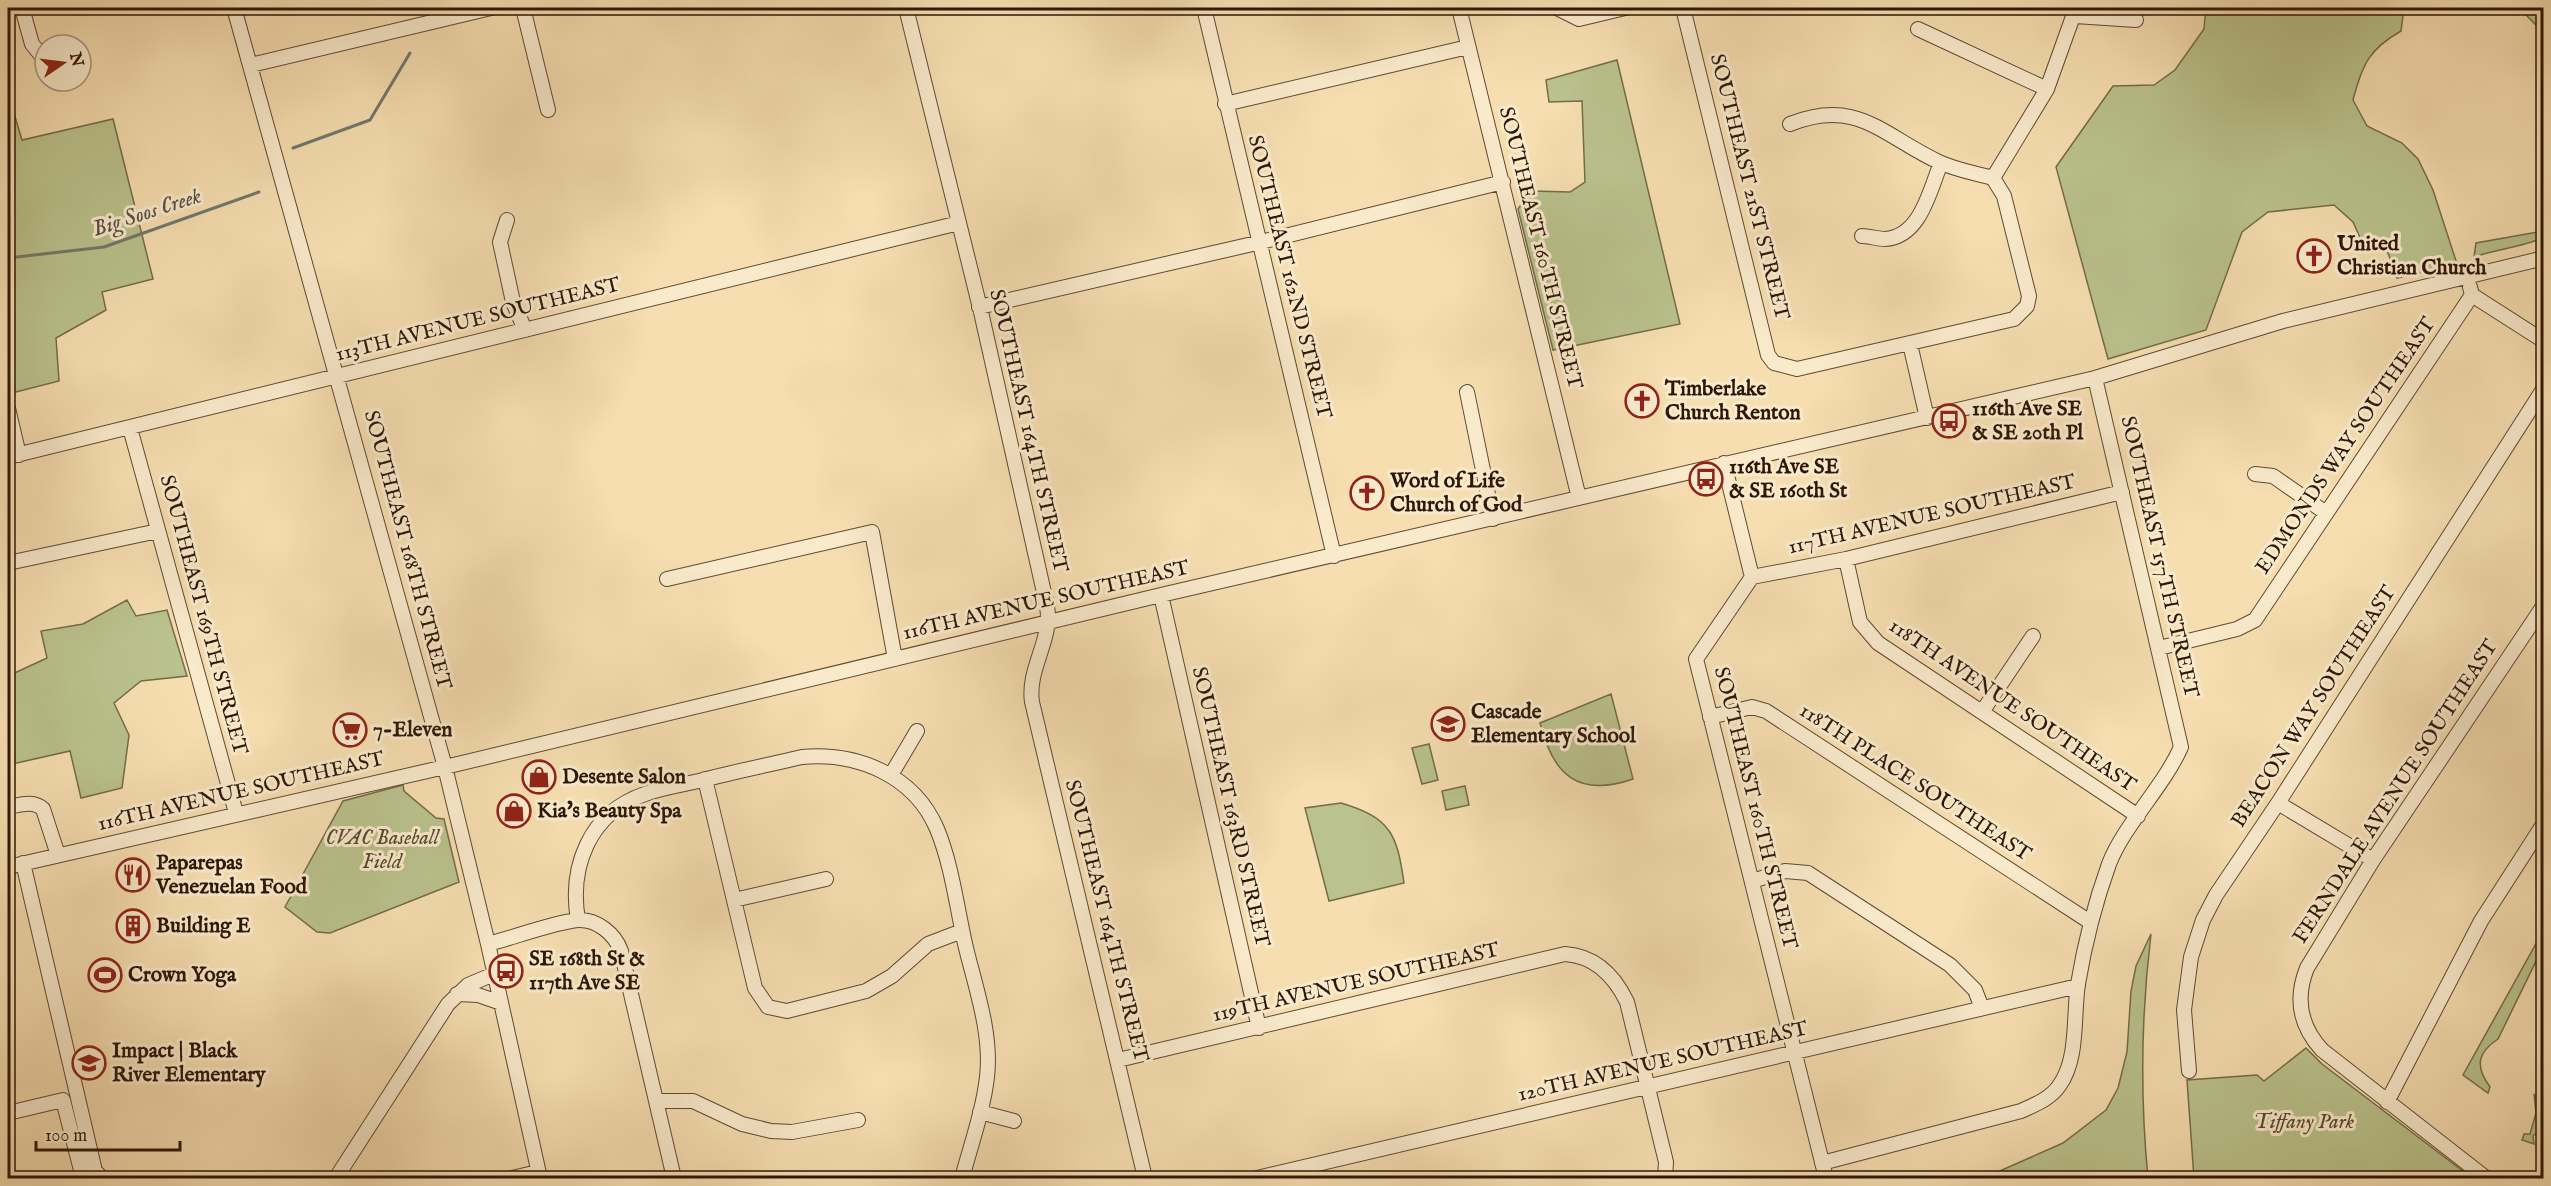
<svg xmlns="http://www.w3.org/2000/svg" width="2551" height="1186" viewBox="0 0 2551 1186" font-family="'IM FELL English',serif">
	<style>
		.green { fill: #bac28d; stroke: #746c4a; stroke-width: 1.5 }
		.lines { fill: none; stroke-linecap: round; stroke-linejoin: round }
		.stream { stroke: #71796e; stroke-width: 3 }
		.minor-casing { stroke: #604932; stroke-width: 16 }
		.minor { stroke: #f9eacc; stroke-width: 14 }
		.labels { text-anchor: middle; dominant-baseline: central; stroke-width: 6; stroke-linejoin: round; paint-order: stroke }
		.street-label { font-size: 21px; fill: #2e1707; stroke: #f9eacc }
		.poi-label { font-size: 21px; font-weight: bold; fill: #2e1707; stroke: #f9eacc; text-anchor: start }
		.park-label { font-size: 21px; font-style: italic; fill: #584a2f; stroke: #f9eacc }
		.water-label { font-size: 22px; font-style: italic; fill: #555043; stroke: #f9eacc }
	</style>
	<rect width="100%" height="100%" fill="#f6deb1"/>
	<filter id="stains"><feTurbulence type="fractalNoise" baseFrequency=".00333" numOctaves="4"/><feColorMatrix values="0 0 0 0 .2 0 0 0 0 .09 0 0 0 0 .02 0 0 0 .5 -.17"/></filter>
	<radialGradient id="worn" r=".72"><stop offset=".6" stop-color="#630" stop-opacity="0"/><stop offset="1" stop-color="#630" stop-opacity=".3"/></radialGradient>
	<path class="green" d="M2206,8H2404L2401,31C2369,49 2362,65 2353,100L2367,126L2402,143L2418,159L2433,190L2457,264L2397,278L2388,253L2361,240L2353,222L2334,205L2268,212L2242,232L2206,330L2108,359L2056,167L2113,86L2154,85L2175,70L2204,29Z
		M2496,8H2540L2543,11V32L2525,14Z
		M1617,60L1680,324L1553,350L1518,209L1531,191L1570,192L1585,182L1582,101L1549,102L1546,80Z
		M8,93L22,140L113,119L153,279L102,292L106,310L56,338L59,381L8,394Z
		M2543,231V238C2525,246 2495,250 2474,257L2476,243Z
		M127,600L136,616L167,610L187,676L141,681L114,703L129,735L122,788L81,798L70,751L8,765V676L47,658L41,631L83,624Z
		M1611,694L1633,779C1578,798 1553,775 1540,723Z
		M1429,744L1438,780L1422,784L1412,748Z
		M403,785L404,791L436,818L444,819L459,882L330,933L317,932L285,907L343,801Z
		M1465,786L1469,805L1446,810L1442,791Z
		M1341,803C1391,818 1397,834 1404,883L1329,901L1305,808Z
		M2543,931V947L2498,1039C2477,1053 2475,1066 2490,1087L2488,1093L2463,1075Z
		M2151,934C2141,1016 2140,1096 2148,1178H1984L2063,1143L2106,1110L2118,1088L2127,1052L2131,991L2136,966Z
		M2306,1048L2322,1064L2472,1178H2194L2187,1080L2257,1075L2264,1081Z
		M2534,1094L2543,1107V1127L2533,1136L2534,1144L2522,1140L2524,1134H2530L2536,1113Z"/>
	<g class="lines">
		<path class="stream" d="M293,148L370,120L410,53
			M8,258L104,247L259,192"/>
		<g class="minor-casing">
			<path id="minor" d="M22,8L32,44L45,60
				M234,8L445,767L488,944L540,1178
				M523,8L548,110
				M906,8L981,312L1047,606C1053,640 1027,668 1032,702L1145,1178
				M1204,8L1334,556
				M1459,8L1579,498
				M1557,8L1579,19L1625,8
				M1683,8L1768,355L1774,363L1797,369L2014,319L2027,306L2029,296L2004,196L1993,178L2047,89L2076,8
				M2075,16L2136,20
				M1918,29L2047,89
				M251,65L491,8
				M1225,104L1468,47
				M1790,124C1857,97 1883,136 1939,162C1956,170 1975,173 1993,178
				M507,220L500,242L513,302L525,330
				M1862,236C1869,236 1878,239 1885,239C1921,237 1930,189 1941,163
				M2470,287L2472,295L2544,341
				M979,307L1261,242L1503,182
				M1910,344L1927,418
				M1467,392L1493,519
				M8,408L19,455
				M130,428L236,813
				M8,457L959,223
				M1724,463L1752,577L1696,659L1826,1178
				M2255,474L2273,476L2326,513
				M1846,559L1860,622L1878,643L2138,816
				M8,563L158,531
				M1752,577L1846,559L2122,492
				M667,579L872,532L895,659
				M1161,595L1259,1028
				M2159,648L2237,629L2255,620L2472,295
				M1982,712L2033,636
				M1710,717L1752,707L1766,711L2090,922
				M891,775L917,731
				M705,779L755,988L768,1007L787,1011L866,991L892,976L928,944L962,931
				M2278,803L2373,860
				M8,807C20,805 33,800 43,809L58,855
				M23,863L95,1171L102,1178
				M8,867L445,767L1161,595L2095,378L2283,321L2544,258
				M1752,881L1785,871L1808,873L1950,965L1975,990L1982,1008
				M734,900L826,879
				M578,920C569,867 589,813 645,794C662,788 681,785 699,781C733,772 768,765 802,757C857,752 914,775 937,829C952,865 957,909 966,948C976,989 992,1034 987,1077C983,1111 971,1145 962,1178
				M488,944C512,938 555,922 578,920C597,919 615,934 621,951L674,1178
				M457,994L478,995L501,1003
				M1118,1060L1565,954C1595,956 1614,975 1627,1002L1666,1162L1665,1178
				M2189,1071L2184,1010L2187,987L2191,957L2203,920L2216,895L2278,803L2544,388
				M656,1101H693L742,1124L771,1131L792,1132L858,1120
				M2387,1102L2481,921L2544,823
				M980,1112L1014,1121
				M8,1113L63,1100L83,1178
				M1822,1163L2021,1111C2034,1105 2050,1099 2059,1086C2079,1059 2073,1015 2078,984C2085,942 2095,903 2109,864C2124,825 2164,786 2181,747L2095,378
				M336,1178L448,1004L468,985L494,974
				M512,1178L538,1172
				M1257,1178L2078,986
				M2486,1178L2322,1050C2299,1025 2295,998 2307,968L2373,860L2544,605"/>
		</g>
		<use href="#minor" class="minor"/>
	</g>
	<defs>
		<g id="church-ring" transform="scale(1.725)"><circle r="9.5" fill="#f9eacc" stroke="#8f2418" stroke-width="1.5"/><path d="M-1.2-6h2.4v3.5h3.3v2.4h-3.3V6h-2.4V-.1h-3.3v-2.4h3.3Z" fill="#8f2418"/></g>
		<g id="bus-ring" transform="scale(1.725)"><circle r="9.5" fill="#f9eacc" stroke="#8f2418" stroke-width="1.5"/><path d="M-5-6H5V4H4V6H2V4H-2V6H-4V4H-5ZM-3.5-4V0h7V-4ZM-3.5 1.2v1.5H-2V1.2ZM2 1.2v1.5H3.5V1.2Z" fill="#8f2418"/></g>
		<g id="school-ring" transform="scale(1.725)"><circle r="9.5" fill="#f9eacc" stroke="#8f2418" stroke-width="1.5"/><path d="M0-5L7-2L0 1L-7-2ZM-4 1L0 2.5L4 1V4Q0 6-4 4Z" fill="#8f2418"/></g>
		<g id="supermarket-ring" transform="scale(1.725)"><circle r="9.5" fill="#f9eacc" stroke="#8f2418" stroke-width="1.5"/><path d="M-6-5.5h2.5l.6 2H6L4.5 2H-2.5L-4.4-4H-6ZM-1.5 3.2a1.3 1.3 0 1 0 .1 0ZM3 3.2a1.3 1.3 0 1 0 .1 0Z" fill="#8f2418"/></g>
		<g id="shop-ring" transform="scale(1.725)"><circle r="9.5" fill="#f9eacc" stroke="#8f2418" stroke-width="1.5"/><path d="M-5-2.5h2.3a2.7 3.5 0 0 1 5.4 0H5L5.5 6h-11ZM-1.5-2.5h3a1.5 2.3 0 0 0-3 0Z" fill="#8f2418"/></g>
		<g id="restaurant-ring" transform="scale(1.725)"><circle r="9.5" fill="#f9eacc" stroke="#8f2418" stroke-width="1.5"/><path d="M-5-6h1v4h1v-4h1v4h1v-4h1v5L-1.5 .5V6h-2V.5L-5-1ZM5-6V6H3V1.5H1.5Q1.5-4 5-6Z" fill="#8f2418"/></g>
		<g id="building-ring" transform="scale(1.725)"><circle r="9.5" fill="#f9eacc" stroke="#8f2418" stroke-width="1.5"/><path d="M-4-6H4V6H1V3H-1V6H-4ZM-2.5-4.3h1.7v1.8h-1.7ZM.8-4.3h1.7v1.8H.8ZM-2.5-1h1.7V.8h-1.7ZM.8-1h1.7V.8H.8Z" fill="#8f2418"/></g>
		<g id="stadium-ring" transform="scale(1.725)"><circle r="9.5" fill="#f9eacc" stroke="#8f2418" stroke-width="1.5"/><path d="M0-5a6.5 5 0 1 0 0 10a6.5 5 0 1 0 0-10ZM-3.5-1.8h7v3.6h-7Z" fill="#8f2418"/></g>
	</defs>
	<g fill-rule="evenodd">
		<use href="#church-ring" x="2314" y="256"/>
		<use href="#church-ring" x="1642" y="401"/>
		<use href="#bus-ring" x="1949" y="421"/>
		<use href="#bus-ring" x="1706" y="479"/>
		<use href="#church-ring" x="1367" y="493"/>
		<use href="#school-ring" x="1448" y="724"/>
		<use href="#supermarket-ring" x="350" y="730"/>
		<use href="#shop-ring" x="539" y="777"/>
		<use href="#shop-ring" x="514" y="811"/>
		<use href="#restaurant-ring" x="133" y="875"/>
		<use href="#building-ring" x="133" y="926"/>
		<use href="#bus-ring" x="506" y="971"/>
		<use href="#stadium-ring" x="105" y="975"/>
		<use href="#school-ring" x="89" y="1063"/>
	</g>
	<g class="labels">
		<g class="street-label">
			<text transform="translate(1749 187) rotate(76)">SOUTHEAST 21ST STREET</text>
			<text transform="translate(1540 248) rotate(76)">SOUTHEAST 160TH STREET</text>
			<text transform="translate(1289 277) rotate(76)">SOUTHEAST 162ND STREET</text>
			<text transform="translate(478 320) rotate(-14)">113TH AVENUE SOUTHEAST</text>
			<text transform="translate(1028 431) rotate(77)">SOUTHEAST 164TH STREET</text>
			<text transform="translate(2346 446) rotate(-56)">EDMONDS WAY SOUTHEAST</text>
			<text transform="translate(1932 515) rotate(-13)">117TH AVENUE SOUTHEAST</text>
			<text transform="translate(407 550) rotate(75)">SOUTHEAST 168TH STREET</text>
			<text transform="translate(2159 557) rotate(77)">SOUTHEAST 157TH STREET</text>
			<text transform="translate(1046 601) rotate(-13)">116TH AVENUE SOUTHEAST</text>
			<text transform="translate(203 615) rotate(75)">SOUTHEAST 169TH STREET</text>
			<text transform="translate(2012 706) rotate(34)">118TH AVENUE SOUTHEAST</text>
			<text transform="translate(2314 707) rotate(-57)">BEACON WAY SOUTHEAST</text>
			<text transform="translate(1915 783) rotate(33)">118TH PLACE SOUTHEAST</text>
			<text transform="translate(241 792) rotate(-13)">116TH AVENUE SOUTHEAST</text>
			<text transform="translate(2396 792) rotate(-57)">FERNDALE AVENUE SOUTHEAST</text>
			<text transform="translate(1230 807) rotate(77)">SOUTHEAST 163RD STREET</text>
			<text transform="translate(1755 808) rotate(76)">SOUTHEAST 160TH STREET</text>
			<text transform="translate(1106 921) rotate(76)">SOUTHEAST 164TH STREET</text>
			<text transform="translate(1356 983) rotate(-13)">119TH AVENUE SOUTHEAST</text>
			<text transform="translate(1663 1062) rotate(-13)">120TH AVENUE SOUTHEAST</text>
		</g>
		<g class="poi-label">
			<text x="2337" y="244">United<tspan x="2337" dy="24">Christian Church</tspan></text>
			<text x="1665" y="389">Timberlake<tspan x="1665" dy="24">Church Renton</tspan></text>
			<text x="1972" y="409">116th Ave SE<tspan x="1972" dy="24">&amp; SE 20th Pl</tspan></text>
			<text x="1729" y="467">116th Ave SE<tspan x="1729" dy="24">&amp; SE 160th St</tspan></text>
			<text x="1390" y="481">Word of Life<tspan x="1390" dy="24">Church of God</tspan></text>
			<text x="1471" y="712">Cascade<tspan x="1471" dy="24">Elementary School</tspan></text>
			<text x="373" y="730">7-Eleven</text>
			<text x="562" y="777">Desente Salon</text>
			<text x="537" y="811">Kia's Beauty Spa</text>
			<text x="156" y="863">Paparepas<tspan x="156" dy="24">Venezuelan Food</tspan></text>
			<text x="156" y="926">Building E</text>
			<text x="529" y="959">SE 168th St &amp;<tspan x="529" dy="24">117th Ave SE</tspan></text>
			<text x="128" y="975">Crown Yoga</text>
			<text x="112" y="1051">Impact | Black<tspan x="112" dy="24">River Elementary</tspan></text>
		</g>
		<g class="park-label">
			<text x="382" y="838">CVAC Baseball<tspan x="382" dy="24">Field</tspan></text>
			<text x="2304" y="1122">Tiffany Park</text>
		</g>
		<g class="water-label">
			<text transform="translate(147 213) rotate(-18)">Big Soos Creek</text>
		</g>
	</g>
	<rect width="2551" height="1186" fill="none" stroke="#f6deb1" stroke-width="30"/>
	<rect x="9" y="9" width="2533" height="1168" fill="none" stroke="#2e1707" stroke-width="3"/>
	<rect x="15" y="15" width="2521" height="1156" fill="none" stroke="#2e1707" stroke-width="1.5"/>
	<g transform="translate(63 63) rotate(76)"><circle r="28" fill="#f9eacc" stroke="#a8967d" stroke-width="1.5"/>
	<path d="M0-4.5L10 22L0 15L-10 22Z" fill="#8f2418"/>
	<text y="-9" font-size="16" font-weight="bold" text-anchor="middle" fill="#2e1707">N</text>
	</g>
	<path d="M36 1141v9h144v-9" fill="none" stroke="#2e1707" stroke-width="3"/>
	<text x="45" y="1141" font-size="18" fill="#2e1707" stroke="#f9eacc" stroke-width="4.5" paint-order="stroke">100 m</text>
	<rect width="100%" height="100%" filter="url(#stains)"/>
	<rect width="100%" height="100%" fill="url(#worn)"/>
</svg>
